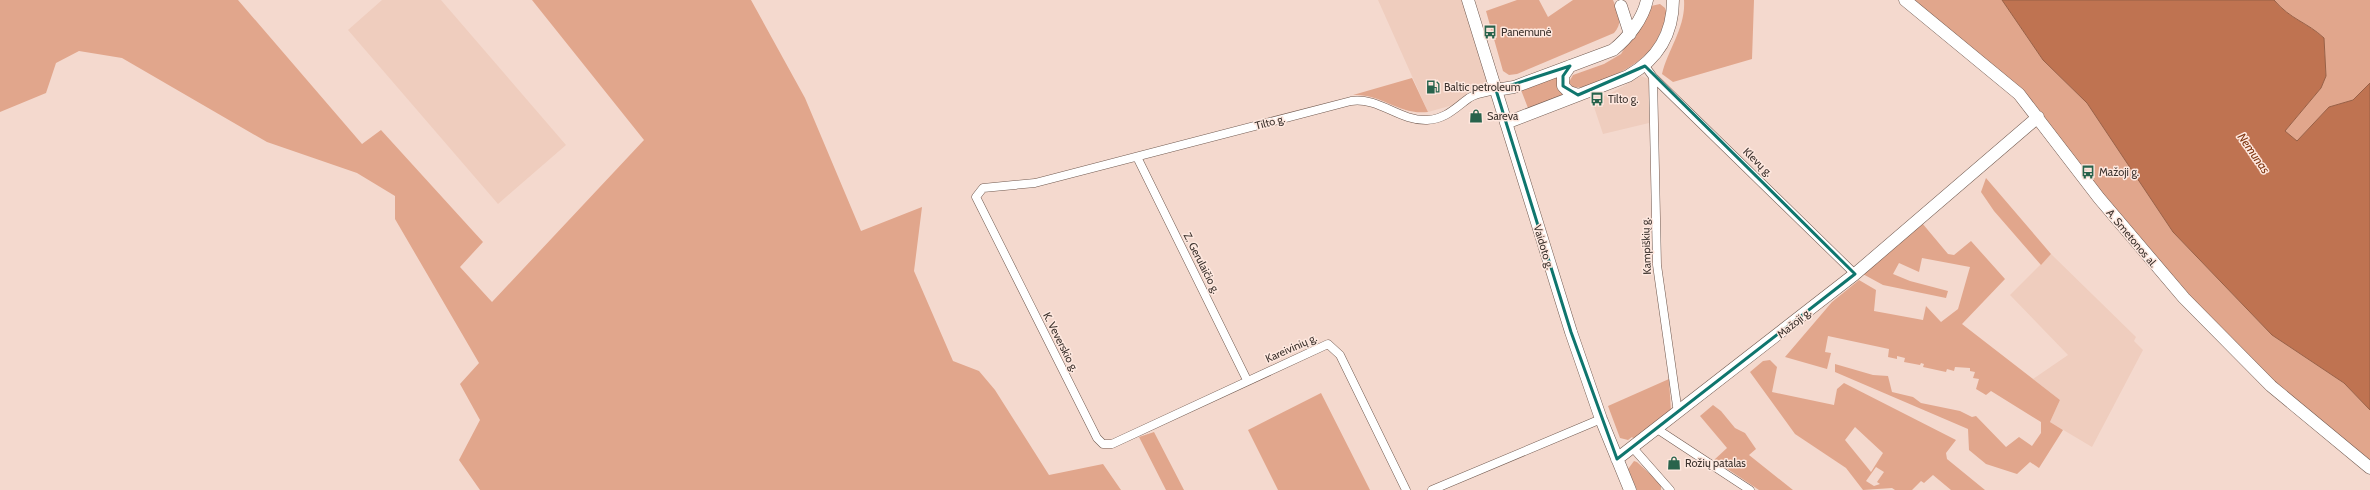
<svg xmlns="http://www.w3.org/2000/svg" width="2370" height="490" viewBox="0 0 2370 490" font-family="Cabin,sans-serif">
	<style>
		.built { fill: #efcdbe }
		.green { fill: #e1a68c; fill-rule: evenodd }
		.water { fill: #bf7351; stroke: #986046 }
		.lines { fill: none; stroke-linecap: round; stroke-linejoin: round }
		.street-casing { stroke: #715a50; stroke-width: 9 }
		.secondary-casing { stroke: #715a50; stroke-width: 13 }
		.street { stroke: #fff; stroke-width: 8 }
		.secondary { stroke: #fff; stroke-width: 12 }
		.marked { fill: none; stroke: #0f766e; stroke-width: 3; stroke-linejoin: round }
		.labels { text-anchor: middle; dominant-baseline: central; stroke-width: 3; stroke-linejoin: round; paint-order: stroke }
		.poi-label { font-size: 11px; fill: #3d332e; stroke: #fee8df; text-anchor: start }
		.street-label { font-size: 11px; fill: #3d332e; stroke: #fee8df }
		.water-label { font-size: 12px; font-style: italic; fill: #813914; stroke: #fee8df }
	</style>
	<rect width="100%" height="100%" fill="#f4d9ce"/>
	<path class="built" d="M382,0H441L566,145L498,204L348,30Z
		M1378,0H1462L1487,80L1485,86L1468,93L1453,105L1428,112Z
		M1641,76L1649,79L1650,85L1649,123L1603,134L1592,101L1611,93Z
		M2051,254L2136,337L2134,341L2143,350L2092,447L2050,422L2060,400L2033,379L2068,355L2010,295Z"/>
	<path class="green" d="M0,0H238L362,144L381,130L483,242L460,267L492,302L644,140L532,0H751L805,98L861,231L922,207L914,271L953,361L979,371L995,390L1049,475L1103,464L1121,490H480L459,460L480,420L460,384L479,363L395,219V196L357,173L267,142L122,58L79,51L56,63L46,93L0,112Z
		M1517,0H1539L1548,17L1573,0H1613C1618,12 1624,22 1614,33L1517,74L1509,75L1503,71L1486,11Z
		M1684,0H1754L1752,59L1673,82L1662,74C1668,49 1686,27 1684,0Z
		M1913,0H2002L2043,60L2087,103L2173,232L2272,335L2344,383L2370,410V461L2277,384L2188,294L2089,177L2094,173L2087,164L2082,168L2026,95Z
		M2274,0H2370V83L2353,100L2329,107L2297,141L2285,131L2321,88L2326,76L2324,38C2307,22 2291,20 2274,0Z
		M1660,4L1665,8C1668,14 1665,20 1663,26C1653,57 1628,70 1598,82C1590,85 1581,89 1572,87L1569,82L1573,75L1604,64L1621,54L1651,6Z
		M1557,77L1558,86L1563,95L1528,108L1521,90Z
		M1412,78L1428,112C1397,115 1384,94 1353,95Z
		M1986,178L2051,254L2041,265L1994,211L1981,192Z
		M1922,223L1948,254L1954,255L1971,241L2005,279L1962,324L2060,400L2050,422L2063,430L2039,468L2030,462L2017,474L1986,464L1969,450L1968,429L1835,372V364L1873,375L1888,376L1892,392L1913,397L1921,403L1960,411L1972,417L1976,416L2006,447L2019,437L2032,446L2041,433V422L1991,391L1986,395L1976,389L1979,379L1973,378L1975,372L1970,371V368L1955,367L1954,371L1947,369L1946,372L1923,367L1924,364L1921,363L1920,365L1904,362L1905,358L1897,356V359L1888,357L1889,349L1828,336L1825,352L1831,353L1827,369L1785,357L1832,302L1859,280L1876,290L1874,311L1923,320L1926,306L1941,322L1958,309L1970,267L1922,258L1919,272L1899,263L1893,274L1910,281L1948,291L1946,298L1883,285L1861,273Z
		M1770,360L1777,367L1772,392L1834,405L1837,389L1844,383L1956,440L1946,453L1947,459L1985,490H1951L1933,475L1924,483L1921,481L1912,490H1895L1892,488L1863,490L1846,468L1795,434L1750,372L1763,361ZM1855,427L1883,453L1871,472L1845,440ZM1876,467L1884,472L1877,482L1880,484L1874,486L1866,481Z
		M1669,379L1671,412L1634,439L1632,437L1628,440L1620,438L1608,406Z
		M1321,393L1370,490H1278L1248,430Z
		M1713,405L1721,411L1735,428L1745,433L1756,449L1749,455L1793,490H1759L1714,460L1727,448L1700,416Z
		M1154,432L1184,490H1166L1139,437Z
		M1634,461L1637,462L1661,484V490H1637L1628,469Z"/>
	<path class="water" d="M2002,0H2274C2291,20 2307,22 2324,38L2326,76L2321,88L2285,131L2297,141L2329,107L2353,100L2370,83V410L2344,383L2272,335L2173,232L2087,103L2043,60Z"/>
	<g class="lines">
		<g class="street-casing">
			<path id="street" d="M1645,66L1653,77L1855,274
				M1653,77L1657,265L1678,413
				M1137,157L1247,380
				M1657,429L1750,490
				M1633,448L1670,490
				M1406,490L1340,355L1328,344L1112,444H1103L1097,438L976,197L983,188L1035,183L1351,101C1379,97 1399,121 1427,120C1446,119 1455,108 1469,98C1477,93 1488,92 1496,90
				M1432,490L1601,419"/>
		</g>
		<g class="secondary-casing">
			<path id="secondary" d="M1468,0L1571,332L1601,419L1630,490
				M1905,0L2019,94L2099,198L2184,298L2271,386L2370,468
				M1621,6L1630,34
				M1570,66L1563,76V86L1569,92L1578,95
				M1496,90L1514,87L1613,50C1628,38 1643,19 1647,0
				M1506,123L1628,76C1658,59 1673,34 1673,0
				M1617,459L1855,274L2038,117"/>
		</g>
		<use href="#street" class="street"/>
		<use href="#secondary" class="secondary"/>
	</g>
	<path class="marked" d="M1570,66L1563,76V86L1578,95L1645,66L1855,274L1617,459L1571,332L1496,90Z"/>
	<defs>
		<g id="bus-bare" transform="scale(1.08)"><path d="M-5-6H5V4H4V6H2V4H-2V6H-4V4H-5ZM-3.5-4V0h7V-4ZM-3.5 1.2v1.5H-2V1.2ZM2 1.2v1.5H3.5V1.2Z" fill="#28634c" stroke="#fee8df" stroke-width="2.5" paint-order="stroke"/></g>
		<g id="fuel-bare" transform="scale(1.08)"><path d="M-5.5-6h7V0h2V4h1.3V-2.5L3-4.5l.8-.8L6-3V5H2.5V1h-1V6h-7ZM-4.2-4.7v3.2H.2V-4.7Z" fill="#28634c" stroke="#fee8df" stroke-width="2.5" paint-order="stroke"/></g>
		<g id="shop-bare" transform="scale(1.08)"><path d="M-5-2.5h2.3a2.7 3.5 0 0 1 5.4 0H5L5.5 6h-11ZM-1.5-2.5h3a1.5 2.3 0 0 0-3 0Z" fill="#28634c" stroke="#fee8df" stroke-width="2.5" paint-order="stroke"/></g>
	</defs>
	<g fill-rule="evenodd">
		<use href="#bus-bare" x="1490" y="32"/>
		<use href="#fuel-bare" x="1433" y="87"/>
		<use href="#bus-bare" x="1597" y="99"/>
		<use href="#shop-bare" x="1476" y="116"/>
		<use href="#bus-bare" x="2088" y="172"/>
		<use href="#shop-bare" x="1674" y="463"/>
	</g>
	<g class="labels">
		<g class="poi-label">
			<text x="1501" y="32">Panemunė</text>
			<text x="1444" y="87">Baltic petroleum</text>
			<text x="1608" y="99">Tilto g.</text>
			<text x="1487" y="116">Sareva</text>
			<text x="2099" y="172">Mažoji g.</text>
			<text x="1685" y="463">Rožių patalas</text>
		</g>
		<g class="street-label">
			<text transform="translate(1270 122) rotate(-15)">Tilto g.</text>
			<text transform="translate(1758 162) rotate(44)">Klevų g.</text>
			<text transform="translate(2132 238) rotate(50)">A. Smetonos al.</text>
			<text transform="translate(1646 246) rotate(-92)">Kampiškių g.</text>
			<text transform="translate(1544 247) rotate(73)">Vaidoto g.</text>
			<text transform="translate(1202 263) rotate(63)">Z. Gerulaičio g.</text>
			<text transform="translate(1794 323) rotate(-39)">Mažoji g.</text>
			<text transform="translate(1061 342) rotate(63)">K. Veverskio g.</text>
			<text transform="translate(1291 348) rotate(-24)">Kareivinių g.</text>
		</g>
		<g class="water-label">
			<text transform="translate(2254 153) rotate(55)">Nemunas</text>
		</g>
	</g>
</svg>
